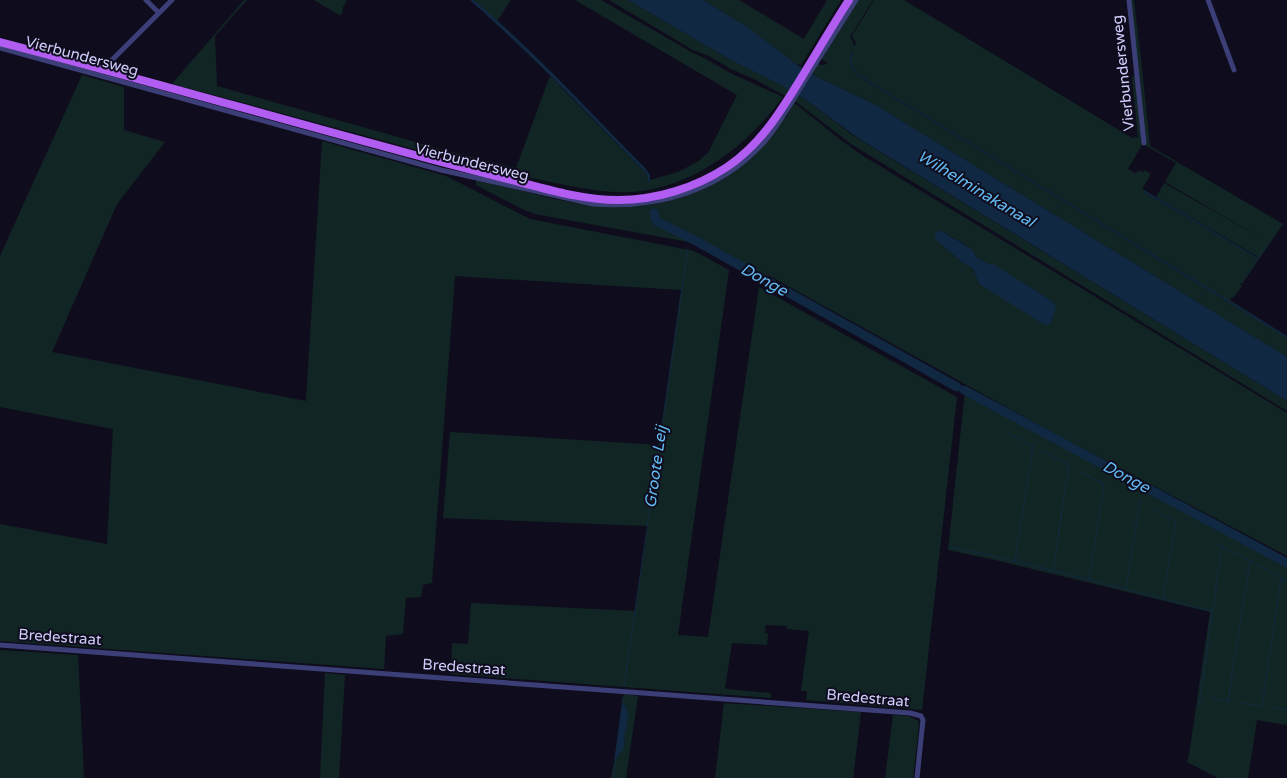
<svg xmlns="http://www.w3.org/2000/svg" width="1287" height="778" viewBox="0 0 1287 778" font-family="'Varela Round',sans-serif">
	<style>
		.green { fill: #112624; fill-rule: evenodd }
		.water { fill: #112842 }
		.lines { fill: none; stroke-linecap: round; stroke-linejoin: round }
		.stream { stroke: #112842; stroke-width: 1 }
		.river { stroke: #112842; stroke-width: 9 }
		.street { stroke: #3c3e78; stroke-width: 5 }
		.primary { stroke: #b15df2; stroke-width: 8 }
		.labels { text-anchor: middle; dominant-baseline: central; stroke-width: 4; stroke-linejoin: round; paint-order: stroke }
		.street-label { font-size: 15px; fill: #cfcdfb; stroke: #0f0d1d }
		.water-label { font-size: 16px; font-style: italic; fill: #63baf3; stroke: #0f0d1d }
	</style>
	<rect width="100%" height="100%" fill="#0f0d1d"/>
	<path class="green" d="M244,0H247L215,36L217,86L444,150L516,168L550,76L646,173L649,183H650V180L678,172L697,162L708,153L737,95L575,0H601L693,53L704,58L732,74L783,97C748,144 700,182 642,191C614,195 587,189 560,184C530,178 501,171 471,164C371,138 272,110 172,84Z
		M314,0H347L342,9L343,10L342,14L339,15Z
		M474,0H511L497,21Z
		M609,0H628L731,60L783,86L806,100L854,136L1287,401V411L851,144L795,101L756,80L731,69L709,56L693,50Z
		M703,0H739L804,39L827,0H841L801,65L796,64L749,28Z
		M858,0H873L850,37L853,42L854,47L856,43L852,36L874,0H904L1132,138L1138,137L1132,79V77L1134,76L1136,78L1143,145H1142L1128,169L1135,173L1138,172L1139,170L1143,172L1145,170L1151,174L1142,189L1144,190V192L1257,258L1258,257L1156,197L1164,183L1268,242L1165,182L1176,163L1145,145L1131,0H1134L1141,62L1135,0L1150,146L1283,224L1242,284L1241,283L1240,284L1242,286L1233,298L1232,297L1230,300L1287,336L859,75C852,68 850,61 853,52H851C849,61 851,70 858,76L1287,338V357L874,104L819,78L803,67L809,58C815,62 821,68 828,63L821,59Z
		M82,75L124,87V130L165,142L117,204L52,352L306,401L322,141L446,176L530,219L694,251L729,270L678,635L708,637L759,287L957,397L922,710L806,700L807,691H801L809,631L787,629V626L766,625L765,633L768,634L767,645L732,643L725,688L727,689L770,693L771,694V698L451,674L452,643L468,644L471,603L635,611L648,526L443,518L450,432L659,445L681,290L455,276L432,583L423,585L421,597L406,598L403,634L386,636L384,669L0,641V524L107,544L113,429L0,407V256Z
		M794,103C818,121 840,141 865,157L1287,413V556L1057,435L768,275L765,280L695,242L694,243L535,214L522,209L476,185V181L478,180L555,199L592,206H639L655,204L691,193L782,121L787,116ZM941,230C952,239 970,243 976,257L1052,301L1055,308L1053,312L1052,321L1045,324L979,284L973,268L963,263L944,247Z
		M965,391L1118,475L1287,564V725L1257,720L1248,778H1218L1187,762L1189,755L1210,612L995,560L948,550Z
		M0,650L78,655L84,778H0Z
		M325,673L345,675L339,778H320Z
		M624,694L638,696L626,778H611L614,762L624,747L625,732L627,726V708L622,703Z
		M724,703L861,712L853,778H715Z
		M893,715L908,716L919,721L918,735L913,778H885Z"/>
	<path class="water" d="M470,0H474C535,52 589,111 645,168L650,175V183H649L646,173C588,114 531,54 470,0Z
		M628,0H703L749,28L796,64L819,78L874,104L1287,357V401L858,138L806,100L783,86L731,60Z
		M852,51C852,61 850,66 859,75L1287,336V338L857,75C850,67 849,61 851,52Z
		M1147,132L1149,146L1281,224L1243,283L1258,259L1144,192V190L1258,258L1281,224L1149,146Z
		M941,230L949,236L959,241L969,248L973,251L976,257L989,264H993L1052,301L1056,306L1051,323L1045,325L979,284L973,268L963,263L935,239V234Z
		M622,703L627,708L628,718L627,726L625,732L624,748L614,762Z"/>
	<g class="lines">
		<path class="stream" d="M689,240V238
			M1008,433L1033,446L1015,561
			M1042,451L1069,465L1053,570
			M1079,471L1104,484L1089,579
			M1151,508L1176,522L1163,597
			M950,547L1015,561L1212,611
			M1250,561L1287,581
			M1126,588L1140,500
			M624,686L688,248
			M1212,698L1228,701L1250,560L1217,544
			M622,703L623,697
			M1243,703L1262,706L1281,578
			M1199,706L1222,546
			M1274,708L1286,710L1287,707
			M613,778L616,759"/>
		<path class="river" d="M654,213L656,220L658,222L696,241L957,387
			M964,390L1287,563"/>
		<path class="street" d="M146,0L159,13
			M1129,0L1144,143
			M1208,0L1234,70
			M0,48L441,170L593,204C657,209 721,191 765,141C779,124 790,105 801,87C819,58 838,29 856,0
			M112,60L172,0
			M0,645L910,713L921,716L923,720L917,778"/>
		<path class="primary" d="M0,42C139,78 277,118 415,155C451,165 487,174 523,183C554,191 585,200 618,200C656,200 695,188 727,167C763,143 784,106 806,70C820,47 834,23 849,0"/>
	</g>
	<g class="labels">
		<g class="street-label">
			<text transform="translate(82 56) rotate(15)">Vierbundersweg</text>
			<text transform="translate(1123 73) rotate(-96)">Vierbundersweg</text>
			<text transform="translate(472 162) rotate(14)">Vierbundersweg</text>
			<text transform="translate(60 637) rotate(4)">Bredestraat</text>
			<text transform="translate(464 667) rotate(4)">Bredestraat</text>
			<text transform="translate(868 698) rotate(5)">Bredestraat</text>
		</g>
		<g class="water-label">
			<text transform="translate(976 189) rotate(31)">Wilhelminakanaal</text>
			<text transform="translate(764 280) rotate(29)">Donge</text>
			<text transform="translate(656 467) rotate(-82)">Groote Leij</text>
			<text transform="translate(1126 477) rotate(28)">Donge</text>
		</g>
	</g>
</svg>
